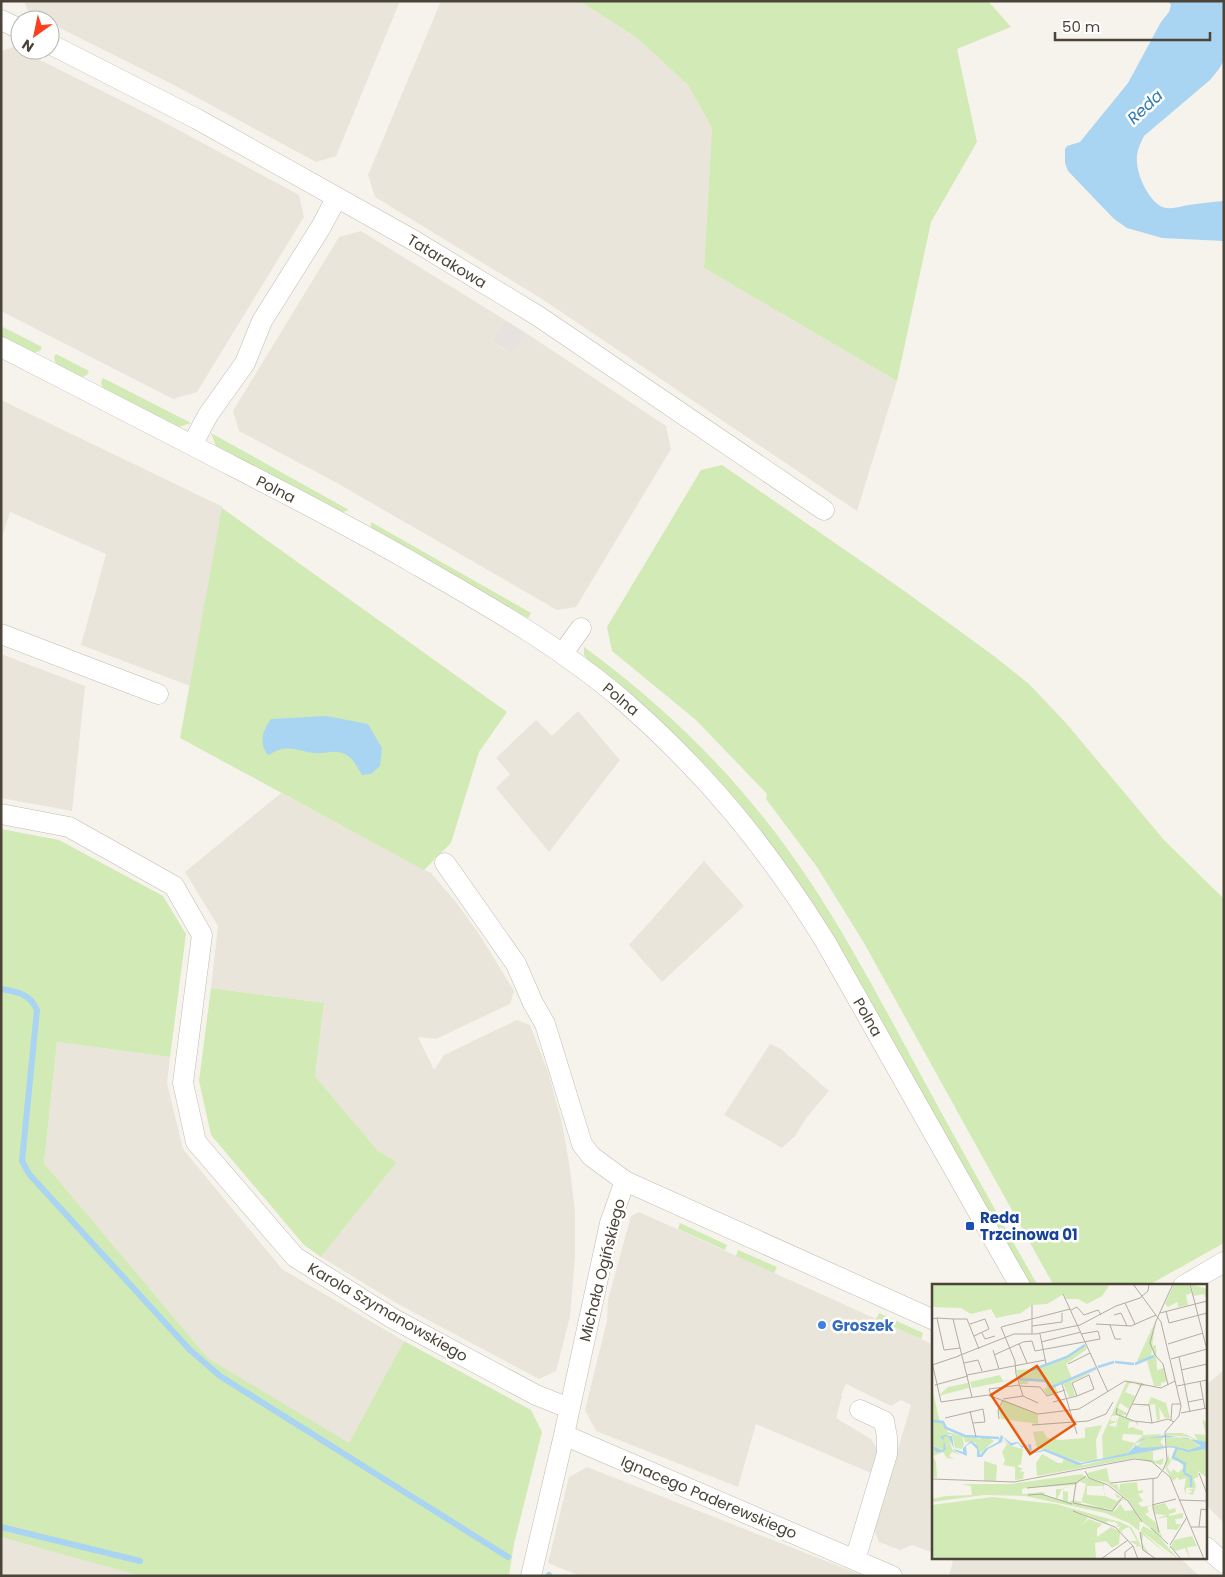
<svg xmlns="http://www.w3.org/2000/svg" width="1225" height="1577" viewBox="0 0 1225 1577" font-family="Poppins,sans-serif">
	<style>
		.residential { fill: #eae5da }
		.industrial { fill: #e6e2dd }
		.green { fill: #d2eab5 }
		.water { fill: #a9d4f2 }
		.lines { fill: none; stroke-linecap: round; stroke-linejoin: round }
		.stream { stroke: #a9d4f2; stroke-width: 6 }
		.minor-casing { stroke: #c2bbae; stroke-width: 21 }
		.minor { stroke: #fff; stroke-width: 20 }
		.transit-dot { fill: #1a4fb4; stroke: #fff; stroke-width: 2 }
		.shop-dot { fill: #3f7fe0; stroke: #fff; stroke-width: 2 }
		.labels { text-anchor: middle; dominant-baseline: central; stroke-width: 5; stroke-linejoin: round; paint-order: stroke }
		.street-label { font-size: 15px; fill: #4b4439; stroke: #fff }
		.transit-label { font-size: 15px; font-weight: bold; fill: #164399; stroke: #fff; text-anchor: start }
		.shop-label { font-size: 15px; font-weight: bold; fill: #366cbe; stroke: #fff; text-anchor: start }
		.water-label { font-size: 16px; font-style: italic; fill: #2e7ab2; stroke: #fff }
		.inset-river { fill: none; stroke: #a9d4f2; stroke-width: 2.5 }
		.inset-road { fill: none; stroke: #b2ada4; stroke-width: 1 }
		.view { fill: #e8590c; fill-opacity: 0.15; stroke: #e8590c; stroke-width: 2.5 }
		.inset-edge { fill: none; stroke: #4b4439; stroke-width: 2.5 }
	</style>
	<rect width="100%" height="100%" fill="#f6f3ec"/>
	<path class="residential" d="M24,1H400L336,156L316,162L174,85L50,23V20H44L29,13Z
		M441,1H580L637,38L688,85L712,128L704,268L897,381L857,511L542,299L375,197L368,175Z
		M14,47L158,119L299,195L304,217L197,392L173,399L1,311V51Z
		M361,231L505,320L492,341L502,348L512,354L526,333L666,426L671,449L576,607L557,610L337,483L239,431L233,411L339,237Z
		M1,400L223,507L190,686L81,645L106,554L10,512L1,541Z
		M1,654L85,686L72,811L1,798Z
		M578,711L620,760L549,852L496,788L510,774L496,758L536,720L552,736Z
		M281,793L431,873L456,902L479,934L514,991L510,1004L436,1039L418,1037L434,1070L444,1055L517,1020L530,1025L548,1072L562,1123L570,1169L575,1212V1257L570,1317L556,1371L539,1379L398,1304L321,1257L397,1162L378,1151L315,1076L324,1003L211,988L218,926L185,872Z
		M704,861L744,906L662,982L629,945Z
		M57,1042L170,1057L167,1083L183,1149L282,1269L404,1341L349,1444L208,1358L44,1163Z
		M770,1044L781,1049L829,1091L807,1117L795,1136L782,1148L724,1115Z
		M639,1212L934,1345V1553L912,1545L900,1550L879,1542L874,1530L911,1405L901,1400L891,1406L846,1384L841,1395L842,1396L836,1418L871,1439L878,1450L871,1473L756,1424L738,1487L596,1431L585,1410L607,1321L608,1300L631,1216Z
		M1224,1370V1523L1206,1505V1385Z
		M587,1467L864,1576H580L548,1563L569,1477Z
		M1,1537L69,1555L141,1576H1Z
		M947,1558H1180L1199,1576H949L953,1561Z"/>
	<path class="industrial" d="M505,320L526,333L512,354L492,341Z"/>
	<path class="green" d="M580,1H988L1011,27L957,49L977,142L931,222L897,381L704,268L712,128L688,85L637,38Z
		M3,327L42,347L40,351L33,353L3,338L1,334Z
		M56,354L89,371L87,375L80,378L56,365L54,357Z
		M103,378L191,423L179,427L175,426L103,389L101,382Z
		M211,433L349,510L343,512L216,446Z
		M722,465L903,590L994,656L1029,684L1066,723L1164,840L1224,899V1243L1147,1286H1054L864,943L817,867L766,799L767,794L696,720L612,651L607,627L701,470Z
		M222,508L507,712L479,752L451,843L424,870L180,738Z
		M371,522L531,613L528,618L371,528Z
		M584,647C672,711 749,789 809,880C858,954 898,1034 941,1112C973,1170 1005,1228 1038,1286H1031L815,906C782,858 748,811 708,768C671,730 630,696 589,661L584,655Z
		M1,829L59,840L163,896L186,934L170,1057L57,1042L44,1163L208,1358L349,1443L404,1341L531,1410L542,1432L514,1544L509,1576H141L1,1537Z
		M211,988L324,1003L315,1076L378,1151L397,1162L321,1257L304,1245L211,1135L199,1081Z
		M680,1223L727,1245L725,1250L678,1229Z
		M738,1250L777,1267L774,1273L736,1256Z
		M879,1313L923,1333L921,1339L876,1319Z"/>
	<path class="water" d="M1168,1H1224V60L1219,69L1210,80L1144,136C1140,144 1136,152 1137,162C1137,176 1151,206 1166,208C1175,209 1181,206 1189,205C1201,203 1212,202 1224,201V241L1162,238L1127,228L1114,219L1068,171L1065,163V149L1067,146L1080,142L1128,83L1161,22L1169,12L1171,5Z
		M326,716L368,724L382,748L380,766L371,774L362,775C358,768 352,757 345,754C334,749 325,754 314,753C297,751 286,743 269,755L267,754C259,743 263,729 271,719Z"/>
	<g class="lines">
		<path class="stream" d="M1,989C18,992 29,993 37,1010L22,1161L29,1174L190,1350L220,1376L508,1557
			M1,1527L140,1561
			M549,1575L550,1576"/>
		<g class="minor-casing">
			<path id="minor" d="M1,20L20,29
				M50,44L197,119L413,240L538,316L824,510
				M1,347C72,383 143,420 213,456C279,490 346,524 410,561C485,604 560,646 626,703C707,774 768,849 825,941L1020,1286
				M192,445L208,415L245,363L262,321L321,227L337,197
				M1,634L158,694
				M563,653L581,628
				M1,814L69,827L174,886L202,935L183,1083L196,1142L295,1257L392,1318L536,1395L569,1408
				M445,863L516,964L533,1003L545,1024L582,1144L591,1156L625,1181L934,1320
				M1183,1286L1224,1262
				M564,1435L892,1576
				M1206,1547L1224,1563
				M855,1560L887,1454V1437L884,1421L860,1410
				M531,1576L564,1435L610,1223L625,1181"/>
		</g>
		<use href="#minor" class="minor"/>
	</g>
	<rect class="transit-dot" x="965" y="1221" width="10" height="10" rx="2.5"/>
	<circle class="shop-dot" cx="822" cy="1325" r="5"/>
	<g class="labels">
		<g class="street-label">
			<text transform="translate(447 261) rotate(31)">Tatarakowa</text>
			<text transform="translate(276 489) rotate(27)">Polna</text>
			<text transform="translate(621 699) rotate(40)">Polna</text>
			<text transform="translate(868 1017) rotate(60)">Polna</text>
			<text transform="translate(602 1270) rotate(-76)">Michała Ogińskiego</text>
			<text transform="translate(388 1312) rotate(30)">Karola Szymanowskiego</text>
			<text transform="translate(709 1497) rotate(23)">Ignacego Paderewskiego</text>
		</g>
		<g class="transit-label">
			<text x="980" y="1217">Reda<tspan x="980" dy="17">Trzcinowa 01</tspan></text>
		</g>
		<g class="shop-label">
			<text x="832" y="1325">Groszek</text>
		</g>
		<g class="water-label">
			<text transform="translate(1145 107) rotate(-43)">Reda</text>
		</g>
	</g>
	<g transform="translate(932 1284)">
		<rect width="275" height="275" fill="#f6f3ec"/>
		<path d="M0,0H173L177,2L170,12L155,20L146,15H134L132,10L115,20L100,21L89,29L64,34L59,25L39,30L29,24L0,23ZM242,0H257L260,9L254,11L256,21L246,23L245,18L236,23L233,20ZM259,0L275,5V16L272,10L262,12ZM223,38L219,73L205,78V77ZM153,60L155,65L134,80L140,95L165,86L139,98L143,112L137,113L130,97L123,102L126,108L115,111L111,105L116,103L113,98L96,95V100H88L84,86L100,85L132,74ZM224,61L225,86L232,84L235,97L229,99V102H222L215,77L222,72L220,62ZM68,91L71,97L85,95L40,104L38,98ZM195,97H201L210,99L214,101L208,103L203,98L197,100L193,108L203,112L197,125L188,119L186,124L195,129L194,131L180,132L178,136L184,138L185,133V138L176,141L184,143L187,132L195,134L202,138H197L196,144L202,143L203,138H206V142L203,138L202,144L211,147V151L191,150L190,156L203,159L211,151L231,150L223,153H232L228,158L233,163L199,167L214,154L203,160L196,169L171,176L170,152ZM36,99L37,104L6,112L16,103ZM0,103L7,135L16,148L30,152L32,160L30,165L23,164L20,151L16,150L20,165L28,171L20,168L17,172L22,175L15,174L11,168L1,172L4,178L5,194L0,193ZM219,113L234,119L238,134H233L227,123L228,135L225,137L223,120L207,123L216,120ZM72,116L106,130V140L69,135L67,127ZM270,135L275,139V164L257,153L234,151V149H252L251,151L254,150L266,157L262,150L274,151ZM170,141L164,156L165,177L149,178L105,164L101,148L111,147L115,154L128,156L153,154V144ZM40,151L46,155L55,153L62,157L47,170L44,159L33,158L31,152ZM234,153L256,154L269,163L257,166L235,163ZM69,154L79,162L91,165L89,180L85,182L91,185L87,187L92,188L91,195L83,196V183L71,181L73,176L70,168L75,160ZM240,163L256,168L271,163L275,167V194L266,187V193L262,195L264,202L261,211L256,210L261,207L256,206L263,204H254V211L252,205L254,194L247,196L246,193L241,197L233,184L236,170L239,178L235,183L239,189L241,185L246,189L252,183L247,177L239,176L243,164H235ZM233,165L221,167V176L224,177L232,174L233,167L231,179L229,181L203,174L105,192L104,179L110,170L126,179H130L132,175L152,181L213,166ZM52,177L65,181L64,197H52ZM175,184L177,196L182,201L185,200L187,207L188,200L205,198L206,207L211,206V209L206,210L211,217L206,219L210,223L220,221L215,223L217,228L213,230L223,238L231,254L209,237L196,216L176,199L158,194L155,189ZM150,190L153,193L143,201L94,204L90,205V210L112,208L113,212L124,214V205H130L125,215L131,216V204L133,203H135L138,204L132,203L131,207L136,208V218L142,216L181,227L184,226L191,215H192L195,217L191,216L188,220L193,227L202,226L208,237L207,247L197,239L173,229L93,212L52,211L0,218V215L14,212L40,211L39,202L29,200H79ZM154,193L172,200V211L175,213L185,217L189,213L185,214L183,209L189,213V214L187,218L182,226L149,220L154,200L147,197ZM155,202H171L173,212L155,211ZM60,213L124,220L188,238L199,243L201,246L212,268L208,262L203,263L205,268L203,263L205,261L197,257H205L197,243L190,246L191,249L186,245L189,242L184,243L186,240L183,238L174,237L177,241L141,226L156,234L149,242L157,235L170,240L165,245V253L179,243L188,248L187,260L180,264L174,257L163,259L164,275H0V221ZM233,219L237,226L243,224L244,228L237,230V232L251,229V234L243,235L244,240H249L245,246L235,245V233L224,235L234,231L223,230L221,222ZM211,242L223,248L246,275L209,247L241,275L211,251L210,259L218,271L212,267L208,254V248ZM260,252L265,262L255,263L258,275L253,264L243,267L239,263L242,256Z" fill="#d2eab5" fill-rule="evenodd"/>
		<path d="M12,151L20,152L22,165L31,168V164L39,157L45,161L48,171L53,165L66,158L69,151L79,159L86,158L90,162L99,160L100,169L113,165L149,179L196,169L210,155L233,151L275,158V168L272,165L256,168L238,163L146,181L112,167L98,170L96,161L90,164L86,159L79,162L71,153L70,158L56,165L50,173H45V165L39,159L34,162L35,172L23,167L16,152L11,153L14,165L11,168H4L0,162L11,167L12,157L8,153ZM242,153L256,154L269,162L257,166L240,162L209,164L203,161L215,154Z" fill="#a9d4f2" fill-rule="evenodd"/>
		<path class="inset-river" d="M183,78L202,80M203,80L222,72M166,83L182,78M100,86L135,73L153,61M87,95L114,97L118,104L164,84M0,137L11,138L14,144L33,152L67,154M245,164L241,173L253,180L252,188M252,189L259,193V203"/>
		<path class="inset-road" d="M201,0L229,38L249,122L247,132L233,148L235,176L231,186M258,0L275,66M131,10L176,108M193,19L203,40M139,26L145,23L152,31L166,26L169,31M234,27L237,39L275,29M228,29L275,17M182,31L189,29L195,42M5,34L21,35L40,113M0,35L5,34L12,66L28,64M21,35H35L47,65M38,40L53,35L57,45L42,52M164,40L199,42L224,31M178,41L183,55H189M100,42L130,38V29M50,49L53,55L63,52M100,50V21M108,50L114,80M109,58L149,48M87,60L95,79M236,60L271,49M61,66L67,85M62,71L91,58L100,57L103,67L168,55L166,47L149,50M26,72L82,50H104L148,41L184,22L208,14L216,7L217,0M247,73L258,128M239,75L275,65M0,78L9,118L56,111L106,130L147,125L193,97L229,104L243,97M32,79L46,76L50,87M136,80L158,69M0,81L27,72M249,86L275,80M35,91L113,76M157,91L162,105L145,112L140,99ZM268,97L273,125M130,100L145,150M3,101L36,92M236,101L231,80L223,71L218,59L224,37L241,0M88,102L108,103L115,112L133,106M245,102L275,96M59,112L57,105L88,101M71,115L91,112M121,118L145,112M256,118L271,115M106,119L91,112L84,90L83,77L69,43L138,25M200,120L217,121L220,139M185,124L184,130L202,137L220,139L236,135L242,138M38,127L44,153M249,129L275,124M194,133L210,99M13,134L51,125L53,138L41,139M67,135L66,126L71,116M239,136L240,120H249M100,141L156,137L174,130L181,118M153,187L157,194L176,201L196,217L210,238M267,189L275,210M154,192L144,199L141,219L180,227L191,213M221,194V224L227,248M0,195L82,198L202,175L219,177L238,193L272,275M179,199L225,194L230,187M95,204L144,199M96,211L109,210L140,220M247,216L275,217M220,221L244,215M141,227L183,243L201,262L206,275M259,243H275M267,243L269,225L275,226M219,244L236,260M208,248L211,266L224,275M238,261L255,233M238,262L249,275M169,275L196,256M193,275V268L201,262"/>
		<path class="view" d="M105,82L143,140L98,170L59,111Z"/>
		<rect width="275" height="275" class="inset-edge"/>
	</g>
	<rect width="1225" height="1577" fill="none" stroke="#4b4439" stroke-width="5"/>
	<g transform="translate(35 35) rotate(213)"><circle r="24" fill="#ffffff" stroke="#b7b4b0"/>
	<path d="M0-4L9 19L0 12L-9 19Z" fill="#fc3f1d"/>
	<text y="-8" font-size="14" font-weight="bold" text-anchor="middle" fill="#4b4439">N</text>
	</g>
	<path d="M1055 32v8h155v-8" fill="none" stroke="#4b4439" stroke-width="2.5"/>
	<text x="1062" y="32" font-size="15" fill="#4b4439" stroke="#ffffff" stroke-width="4" paint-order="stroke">50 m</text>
</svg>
